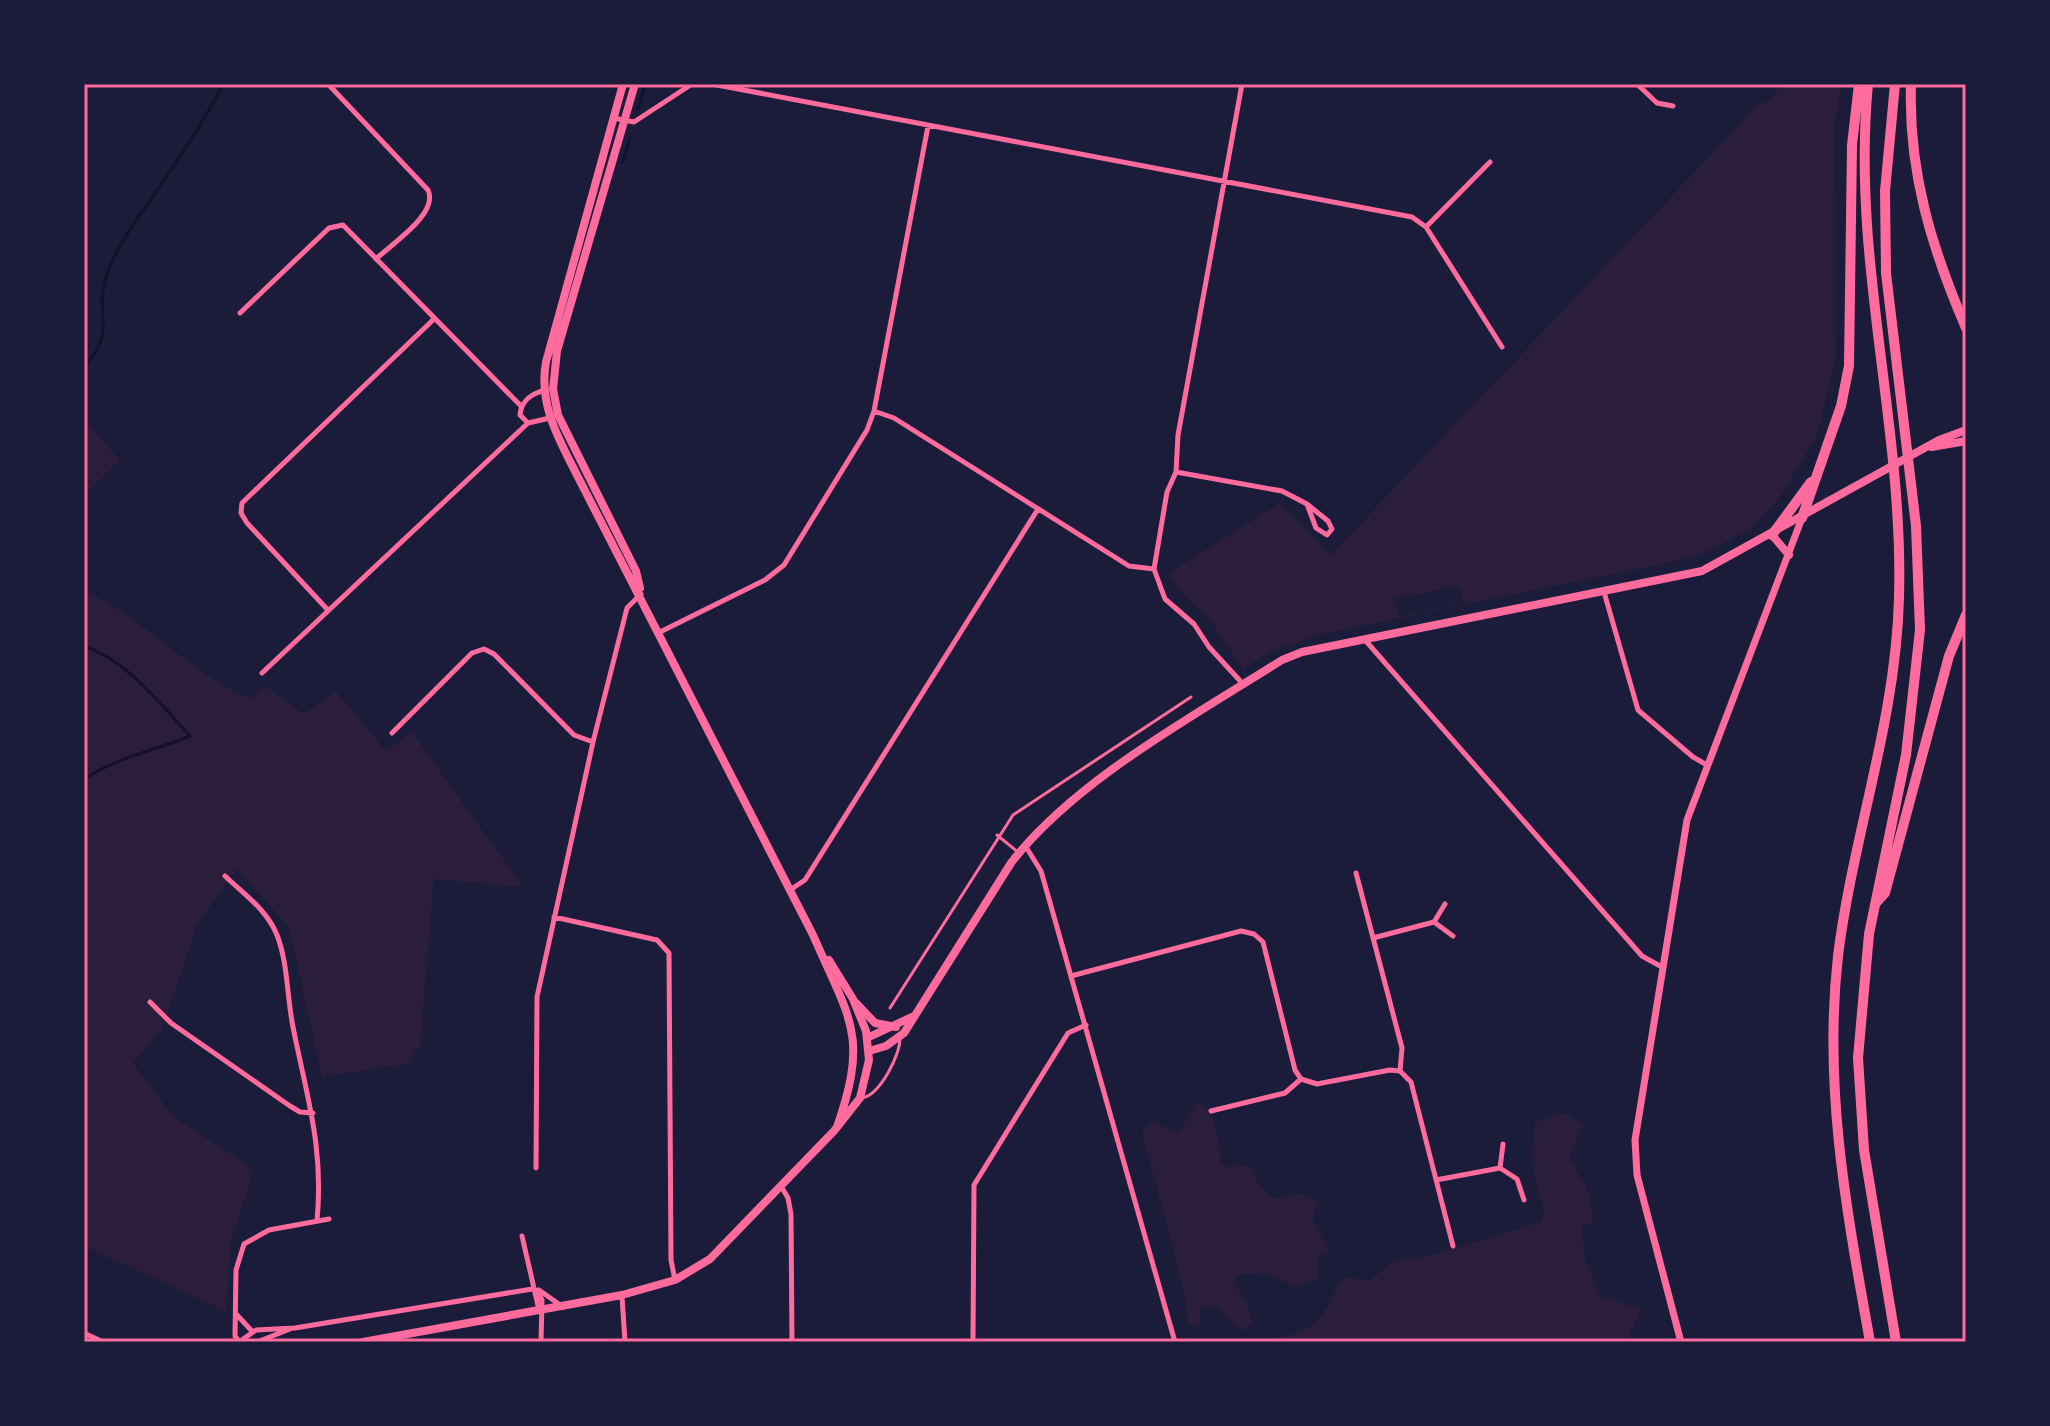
<svg xmlns="http://www.w3.org/2000/svg" width="2050" height="1426" viewBox="0 0 2050 1426" font-family="Lato,sans-serif">
	<style>
		.green { fill: #2a1e3b; fill-rule: evenodd }
		.lines { fill: none; stroke-linecap: round; stroke-linejoin: round }
		.stream { stroke: #12122b; stroke-width: 3 }
		.service { stroke: #ff6b9d; stroke-width: 3 }
		.minor { stroke: #ff6b9d; stroke-width: 5 }
		.tertiary { stroke: #ff6b9d; stroke-width: 7 }
		.secondary { stroke: #ff6b9d; stroke-width: 8 }
		.primary { stroke: #ff6b9d; stroke-width: 8 }
		.motorway { stroke: #ff6b9d; stroke-width: 10 }
		.neatline { fill: none; stroke: #ff6b9d; stroke-width: 3 }
	</style>
	<rect width="100%" height="100%" fill="#1b1b3a"/>
	<path class="green" d="M1783,84H1841L1835,123L1836,359L1818,433L1783,493L1752,528L1705,553L1681,560L1322,634L1270,652L1243,669L1209,618L1182,594L1169,573L1280,503L1331,555L1761,102L1765,104ZM1459,586L1463,604L1398,616L1395,599Z
		M84,408L91,428L120,460L84,496Z
		M84,590C145,618 189,673 251,699L265,686L304,714L336,691L386,751L412,732L523,887L434,879L420,1047L414,1052L412,1063L322,1077L289,927L237,869L197,925L162,1029L133,1063L174,1117L254,1169L230,1245L227,1312L84,1246Z
		M1196,1102C1218,1112 1219,1142 1221,1162L1228,1168L1238,1164L1251,1167L1259,1185L1272,1198L1301,1194L1317,1200L1313,1220L1329,1251L1319,1256L1318,1278L1295,1287L1267,1273L1240,1274L1234,1283L1247,1304L1253,1323L1241,1331L1217,1306L1201,1309L1199,1327L1189,1325L1184,1292L1142,1132L1152,1121L1179,1134Z
		M1564,1113L1583,1124L1569,1158C1582,1180 1595,1196 1592,1223L1582,1228L1585,1260L1601,1296L1641,1309L1629,1335L1635,1342H1266L1268,1338C1286,1339 1309,1331 1321,1316C1331,1304 1334,1289 1345,1277L1369,1281L1395,1260L1418,1259L1541,1222L1545,1210C1532,1181 1530,1154 1535,1122Z"/>
	<g class="lines">
		<path class="stream" d="M638,109L644,88
			M623,162L630,138
			M84,366C117,334 95,316 105,280C115,247 139,217 158,189C182,155 204,121 223,84
			M84,646C128,661 159,703 190,736C151,752 120,756 84,779"/>
		<path class="service" d="M997,835L1019,853
			M890,1008L1013,815L1191,697
			M862,1098C880,1095 901,1054 900,1037"/>
		<path class="minor" d="M328,84L428,190C439,213 393,243 376,259
			M712,84L1412,217L1426,227L1502,347
			M1637,84L1657,103L1673,106
			M614,118L634,122L692,84
			M1426,227L1490,162
			M240,313L329,228L343,225L521,406
			M546,390C532,393 521,401 520,415L528,423L550,418
			M874,411L894,418L1129,566L1154,569L1165,599L1194,624L1209,647L1243,684
			M1176,472L1282,491L1307,504
			M1307,504L1328,521L1332,529L1327,535L1316,528Z
			M1154,569L1167,492L1176,472L1178,435L1242,84
			M1604,592L1638,710L1693,757L1707,765
			M327,609L247,523L241,513L242,503L434,319
			M660,632L765,580L784,565L867,430L874,411L928,126
			M1365,640L1642,956L1662,967
			M262,673L528,423
			M392,733L472,653L484,649L494,654L574,735L593,742
			M1026,847L1041,871L1175,1342
			M1356,873L1402,1048L1400,1071
			M225,876C244,894 267,910 277,935C288,963 287,998 293,1027C307,1098 324,1147 317,1221
			M790,890L805,880L1038,509
			M1445,904L1434,922L1453,936
			M554,917L657,940L669,953L671,1260L675,1280
			M1373,938L1434,922
			M1071,976L1241,931L1254,934L1263,942L1295,1070L1301,1079L1317,1084L1390,1070L1400,1071L1411,1082L1453,1246
			M150,1002L171,1023L290,1106L300,1112L313,1113
			M1211,1111L1285,1093L1301,1079
			M536,1168L537,997L593,742L627,608L641,594
			M1500,1168L1517,1179L1524,1200
			M1436,1180L1500,1168L1503,1144
			M781,1186L788,1198L791,1214L792,1342
			M522,1236L539,1310
			M539,1290L563,1307
			M622,1296L625,1342
			M237,1315L251,1330
			M84,1333L103,1342
			M239,1342L256,1330L295,1328L532,1289L538,1291L542,1300L541,1342
			M239,1342L235,1336L236,1270L244,1244L269,1230L329,1219
			M257,1342L290,1329
			M973,1342L974,1185L1068,1033L1086,1025"/>
		<path class="tertiary" d="M1681,1342L1637,1175L1635,1140L1687,820L1802,518"/>
		<path class="secondary" d="M1932,447L1966,441
			M1772,535L1789,555
			M856,1003L875,1023L896,1027
			M867,1038L914,1016
			M869,1051L886,1046L904,1033L1011,863C1075,780 1194,716 1282,660L1302,652L1702,571L1939,440L1966,430"/>
		<path class="primary" d="M623,84L546,362C538,406 560,441 579,479L813,935C850,1020 869,1035 837,1127
			M635,84L557,351L553,389L558,415L636,571L640,588
			M363,1342L622,1295L675,1280L710,1259L834,1131L860,1098L869,1060L866,1031L853,999L829,960"/>
		<path class="motorway" d="M1868,84C1851,261 1904,425 1899,598C1896,721 1853,835 1838,956C1823,1088 1847,1213 1870,1342
			M1895,84L1885,191L1886,273L1916,526L1920,630L1906,755L1869,934L1858,1058L1864,1150L1896,1342
			M1911,84C1908,172 1932,249 1966,328
			M1802,518L1841,406L1849,366L1852,145L1859,84
			M1772,535L1811,482
			M1875,904L1885,893L1949,656L1966,615"/>
	</g>
	<rect width="2050" height="1426" fill="none" stroke="#1b1b3a" stroke-width="172"/>
	<rect x="86" y="86" width="1878" height="1254" class="neatline"/>
</svg>
